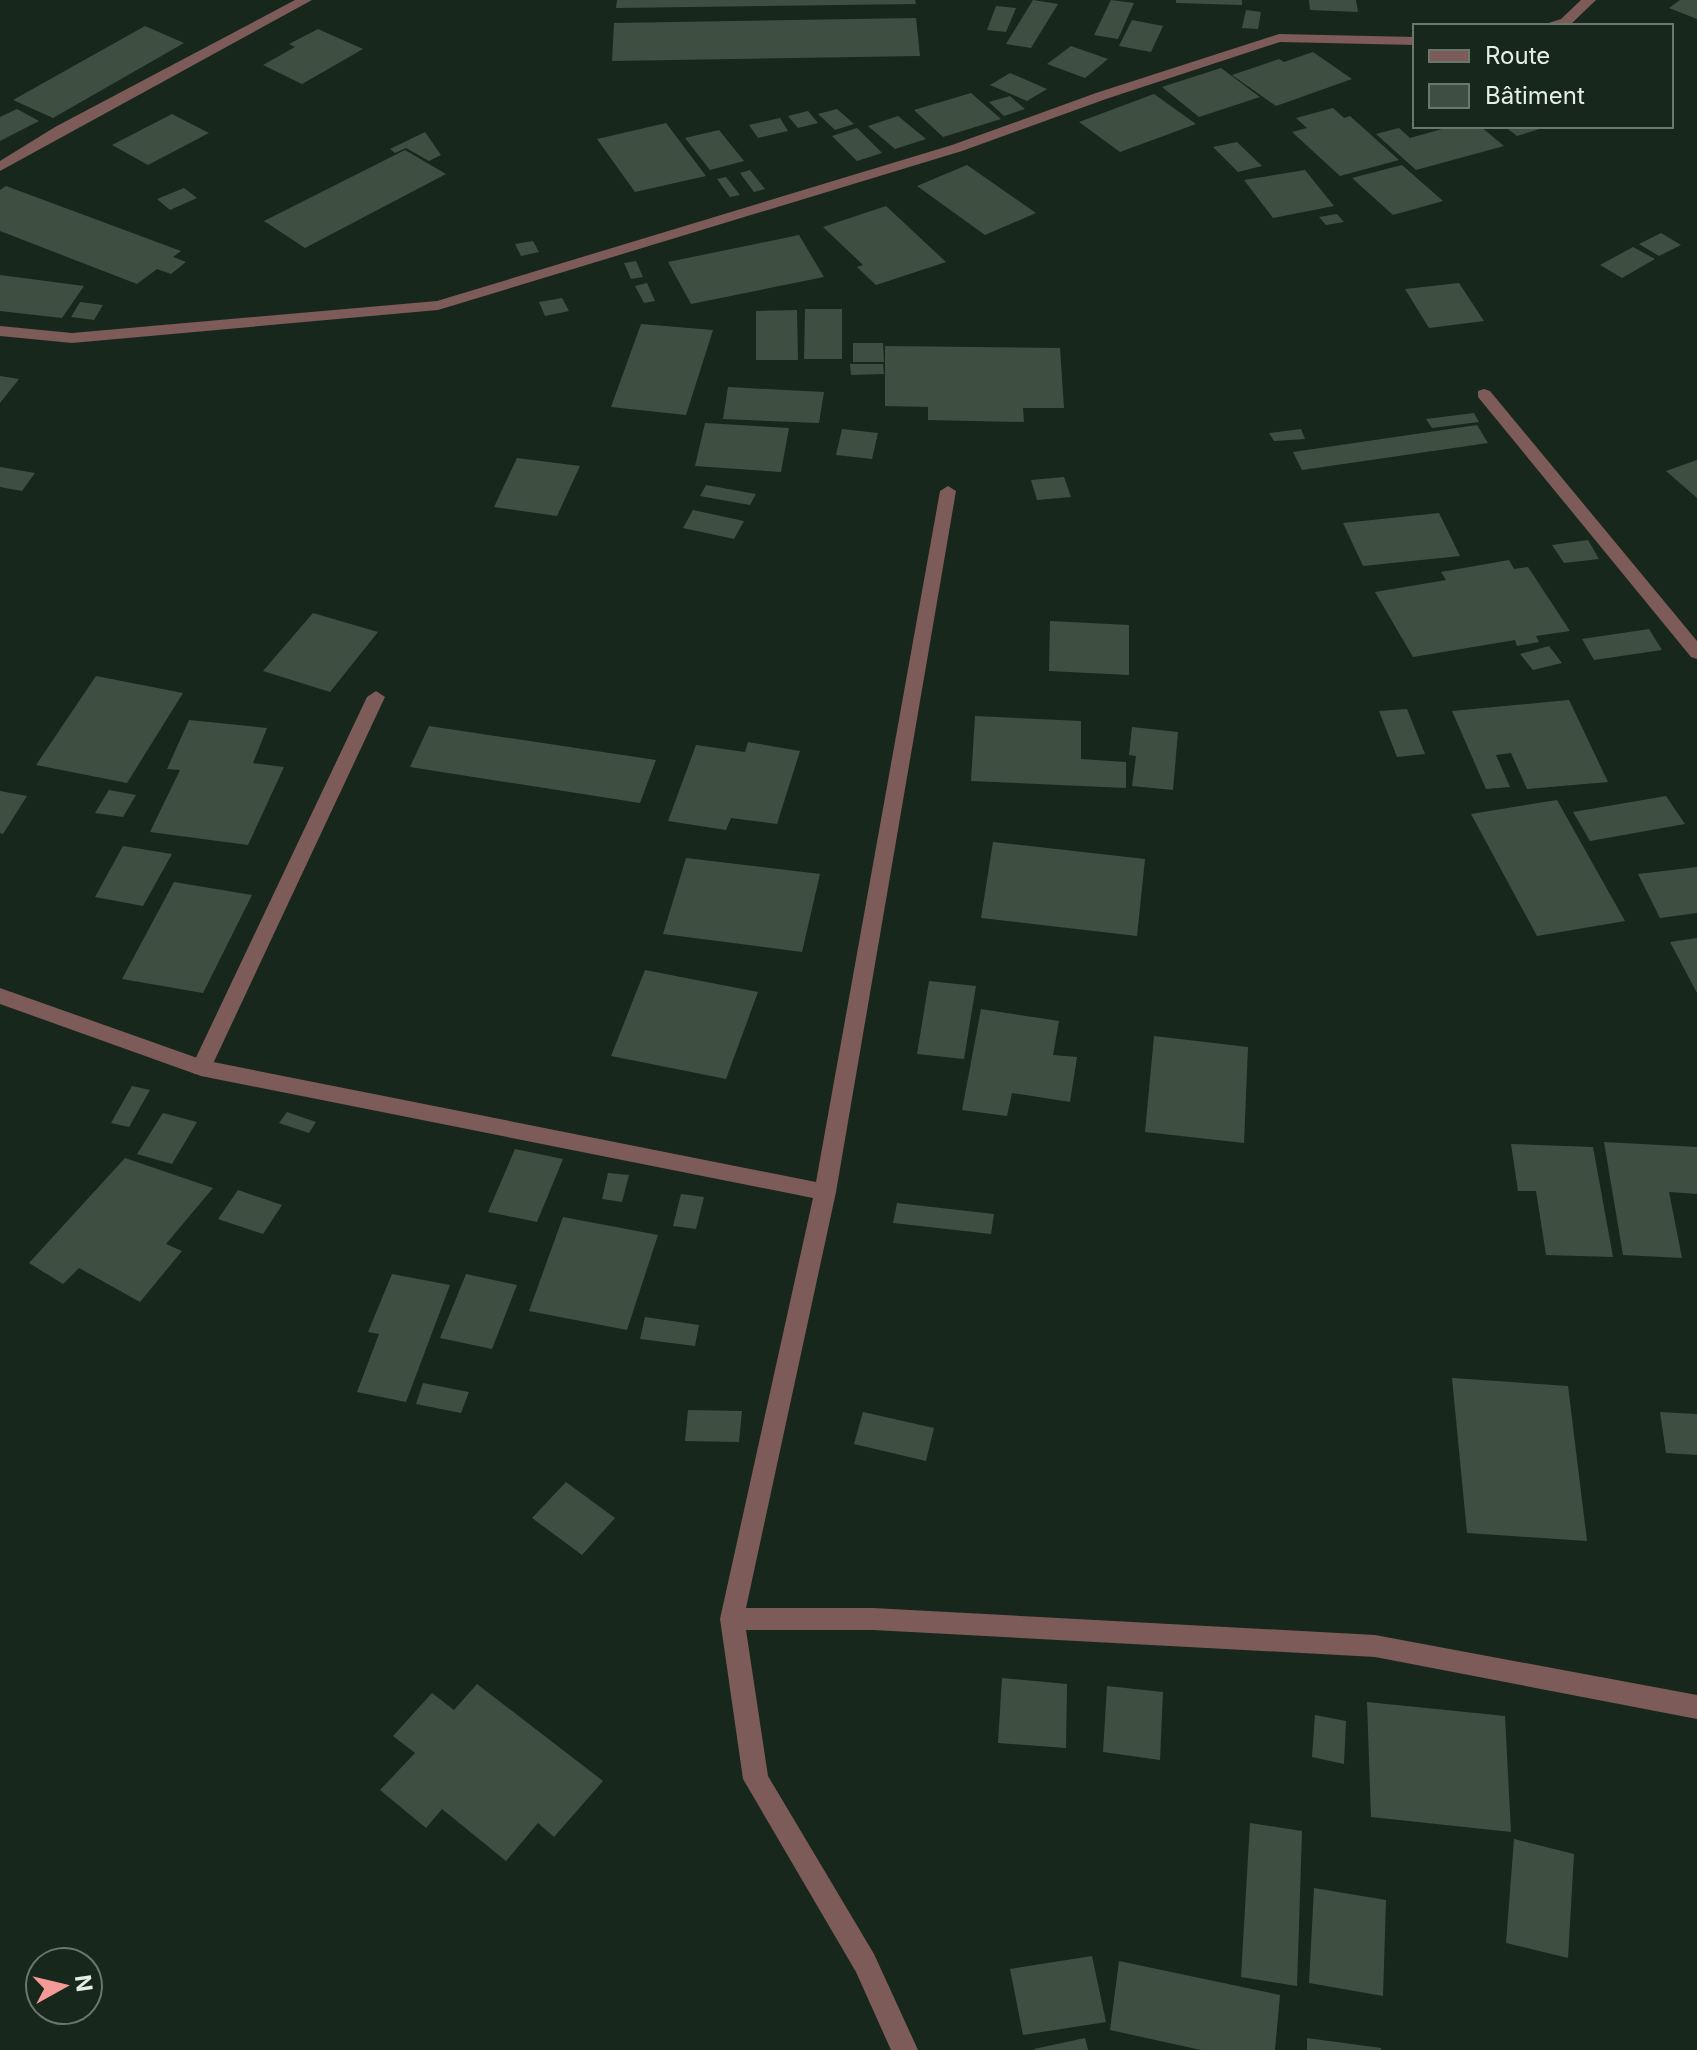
<svg xmlns="http://www.w3.org/2000/svg" width="1697" height="2050" viewBox="0 0 1697 2050" font-family="Inter,sans-serif">
	<style>
		.building { fill: #3e4f41 }
		.lines { fill: none; stroke-linecap: round; stroke-linejoin: round }
		.service { fill: #7c5b59; fill-rule: evenodd }
		.minor { fill: #7c5b59; fill-rule: evenodd }
	</style>
	<rect width="100%" height="100%" fill="#18271b"/>
	<path class="building" d="M617,0H915L916,4L616,8Z
		M1033,0L1058,4L1031,48L1006,44Z
		M1111,0L1134,3L1118,39L1094,35Z
		M1176,0H1242V5L1176,3Z
		M1309,0H1356L1358,12L1310,10Z
		M1680,0H1697V19L1669,8Z
		M996,6L1016,8L1006,32L987,30Z
		M1246,10L1261,12L1258,29L1242,28Z
		M916,18L920,56L612,61L614,23Z
		M1132,20L1163,26L1151,52L1119,46Z
		M145,26L184,43L53,118L13,100Z
		M318,29L363,49L302,84L263,65L295,47L289,44Z
		M1071,46L1108,59L1085,78L1047,64Z
		M1313,52L1352,79L1276,106L1232,75L1279,59L1284,62Z
		M1221,68L1260,97L1199,117L1162,87Z
		M1010,73L1047,89L1027,101L990,85Z
		M971,93L1001,119L943,137L914,110Z
		M1154,94L1196,124L1120,152L1079,122Z
		M1010,96L1025,109L1004,116L989,102Z
		M1333,108L1344,118L1350,116L1399,160L1340,176L1292,132L1307,128L1296,118Z
		M17,109L39,121L0,141V117Z
		M837,109L854,124L835,130L818,114Z
		M808,111L818,123L798,128L788,116Z
		M172,114L209,133L148,165L112,145Z
		M898,116L926,139L895,149L868,126Z
		M780,118L788,131L758,138L749,125Z
		M666,123L706,176L635,192L597,139Z
		M1453,126H1480L1504,146L1416,170L1376,134L1399,128L1410,138Z
		M1504,126H1546V127L1517,136Z
		M857,128L882,153L857,161L832,136Z
		M719,130L744,161L710,170L685,138Z
		M425,132L441,155L429,161L406,148L395,153L390,149Z
		M1237,142L1262,166L1238,172L1213,147Z
		M405,150L446,174L305,248L264,221Z
		M967,165L1036,213L985,235L917,186Z
		M1402,165L1443,201L1393,215L1352,178Z
		M750,170L765,189L754,192L740,173Z
		M1305,170L1334,206L1273,218L1244,180Z
		M726,177L740,195L730,197L717,179Z
		M6,186L181,251L173,257L186,262L171,274L157,269L137,284L0,231V190Z
		M184,188L197,198L170,210L157,199Z
		M886,206L946,262L876,285L857,267L863,265L823,227Z
		M1337,214L1344,222L1326,225L1319,217Z
		M1661,233L1681,245L1659,256L1639,244Z
		M799,235L824,277L691,304L668,262Z
		M533,241L539,252L521,256L515,244Z
		M1633,247L1655,259L1622,278L1600,265Z
		M636,261L643,277L631,279L624,263Z
		M0,275L84,286L62,318L0,311Z
		M647,283L655,301L644,303L635,286Z
		M1459,283L1484,321L1429,328L1405,289Z
		M562,298L569,311L545,316L539,302Z
		M80,302L103,305L94,320L71,317Z
		M805,309H842V359H804Z
		M797,310L798,360H756V311Z
		M641,324L713,330L686,415L611,407Z
		M853,343H883L884,362H853Z
		M885,346L1060,348L1064,408H1023L1024,422L928,420V407L885,406Z
		M850,364H883L884,374L851,375Z
		M0,376L19,379L0,403Z
		M728,387L824,392L819,423L723,419Z
		M1474,413L1479,422L1432,428L1426,419Z
		M705,423L789,428L781,472L695,466Z
		M1477,425L1488,443L1302,470L1293,452Z
		M842,429L878,433L872,459L836,455Z
		M1301,429L1305,439L1274,441L1269,433Z
		M517,458L580,466L557,516L494,507Z
		M1697,460V498L1666,471Z
		M0,467L35,473L22,491L0,487Z
		M1064,477L1071,497L1037,500L1031,480Z
		M706,485L756,494L750,505L700,496Z
		M693,510L744,521L734,539L683,528Z
		M1439,513L1460,556L1363,566L1343,523Z
		M1588,540L1599,559L1564,563L1552,545Z
		M1509,560L1514,569L1528,567L1570,631L1536,636L1539,642L1517,646L1515,640L1413,657L1375,592L1446,580L1441,572Z
		M313,613L378,632L330,692L263,671Z
		M1050,621L1129,625V675L1049,671Z
		M1649,629L1662,650L1594,660L1582,639Z
		M1549,646L1562,663L1533,670L1520,654Z
		M96,676L183,693L127,783L36,765Z
		M1569,700L1608,782L1527,789L1511,753L1496,755L1510,787L1486,789L1452,711Z
		M1407,709L1425,754L1397,757L1379,711Z
		M975,716L1081,721V759L1126,762V788L971,781Z
		M189,720L267,728L253,763L284,767L248,845L150,832L180,770L167,769Z
		M429,726L656,760L640,803L410,767Z
		M1132,727L1178,732L1173,790L1132,786L1136,756L1129,755Z
		M748,742L800,751L777,824L731,818L726,830L668,821L696,745L745,752Z
		M109,790L136,795L123,817L95,813Z
		M0,791L27,796L3,834L0,833Z
		M1666,796L1685,824L1590,841L1573,812Z
		M1557,800L1625,921L1537,936L1471,814Z
		M993,842L1145,859L1137,936L981,918Z
		M123,846L172,854L143,906L95,897Z
		M686,858L820,874L802,952L663,934Z
		M1697,867V913L1660,918L1638,874Z
		M174,882L252,895L203,993L122,979Z
		M1697,938V993L1670,942Z
		M645,970L758,992L726,1079L611,1056Z
		M929,981L976,986L964,1059L917,1054Z
		M981,1009L1059,1021L1053,1055L1077,1057L1070,1102L1012,1093L1007,1116L962,1110Z
		M1154,1036L1248,1047L1244,1143L1145,1132Z
		M132,1086L150,1090L129,1127L111,1123Z
		M287,1112L316,1122L309,1133L279,1123Z
		M163,1113L197,1122L172,1164L137,1154Z
		M1604,1142L1697,1147V1194L1669,1192L1682,1258L1623,1255Z
		M1511,1144L1593,1147L1613,1257L1546,1255L1536,1191H1518Z
		M515,1149L563,1159L537,1222L488,1212Z
		M125,1158L213,1188L166,1244L182,1251L140,1302L79,1268L63,1284L29,1263Z
		M608,1173L629,1175L622,1202L602,1199Z
		M238,1190L282,1205L263,1234L218,1219Z
		M681,1194L704,1197L696,1229L673,1226Z
		M897,1203L994,1214L991,1234L893,1223Z
		M563,1217L658,1235L627,1330L529,1311Z
		M392,1274L450,1285L406,1402L357,1392L379,1334L368,1332Z
		M466,1274L517,1285L492,1349L440,1338Z
		M645,1317L699,1325L695,1346L640,1339Z
		M1452,1378L1568,1386L1587,1541L1467,1533Z
		M423,1383L469,1392L461,1413L416,1404Z
		M688,1410L742,1411L739,1442L685,1441Z
		M863,1412L934,1428L926,1461L854,1444Z
		M1660,1412L1697,1414V1455L1666,1453Z
		M566,1482L615,1518L582,1555L532,1518Z
		M1002,1678L1067,1684L1066,1748L998,1743Z
		M477,1684L603,1781L554,1837L538,1823L506,1861L442,1809L426,1828L380,1790L415,1753L393,1736L432,1693L454,1710Z
		M1107,1686L1163,1692L1160,1760L1103,1752Z
		M1367,1702L1505,1716L1511,1832L1371,1817Z
		M1315,1715L1346,1721L1344,1764L1312,1757Z
		M1250,1823L1302,1831L1297,1986L1241,1977Z
		M1514,1839L1574,1854L1568,1958L1506,1943Z
		M1314,1888L1386,1900L1383,1996L1309,1983Z
		M1092,1956L1106,2022L1023,2035L1010,1969Z
		M1119,1961L1280,1995L1275,2050H1201L1110,2030Z
		M1085,2038L1088,2050H1035L1034,2049Z
		M1307,2038L1381,2048V2050H1307Z"/>
	<g class="lines">
		<path class="service" d="M376,691L385,697L211,1068L208,1074H194L191,1068L367,697Z"/>
		<path class="minor" d="M295,0H312L0,171V161L55,127Z
			M1581,0H1596L1570,25L1539,26L1561,19Z
			M1279,34L1415,37V45L1280,42L1106,99L962,151L438,310L72,343L0,336V326L72,333L437,301L952,145L1096,93Z
			M1484,389L1490,391L1697,641V659L1691,657L1478,397V391Z
			M948,486L956,491L836,1192L746,1608H873L1375,1635L1697,1695V1719L1375,1657L873,1630H746L768,1776L874,1954L918,2050H891L856,1972L743,1779L720,1619L813,1198L201,1076L0,1004V988L203,1060L816,1182L940,491Z"/>
	</g>
	<rect x="1413" y="24" width="260" height="104" fill="#18271b" stroke="#6a776c" stroke-width="2"/>
	<rect x="1429" y="50" width="40" height="12" fill="#7c5b59" stroke="#6a776c" stroke-width="2"/>
	<text x="1485" y="64" font-size="24" fill="#e4eee5">Route</text>
	<rect x="1429" y="84" width="40" height="24" fill="#3e4f41" stroke="#6a776c" stroke-width="2"/>
	<text x="1485" y="104" font-size="24" fill="#e4eee5">Bâtiment</text>
	<g transform="translate(64 1986) rotate(82)"><circle r="38" fill="#18271b" stroke="#6a776c" stroke-width="2"/>
	<path d="M0-6L14 30L0 20L-14 30Z" fill="#f59b97"/>
	<text y="-12" font-size="22" font-weight="bold" text-anchor="middle" fill="#e4eee5">N</text>
	</g>
</svg>
